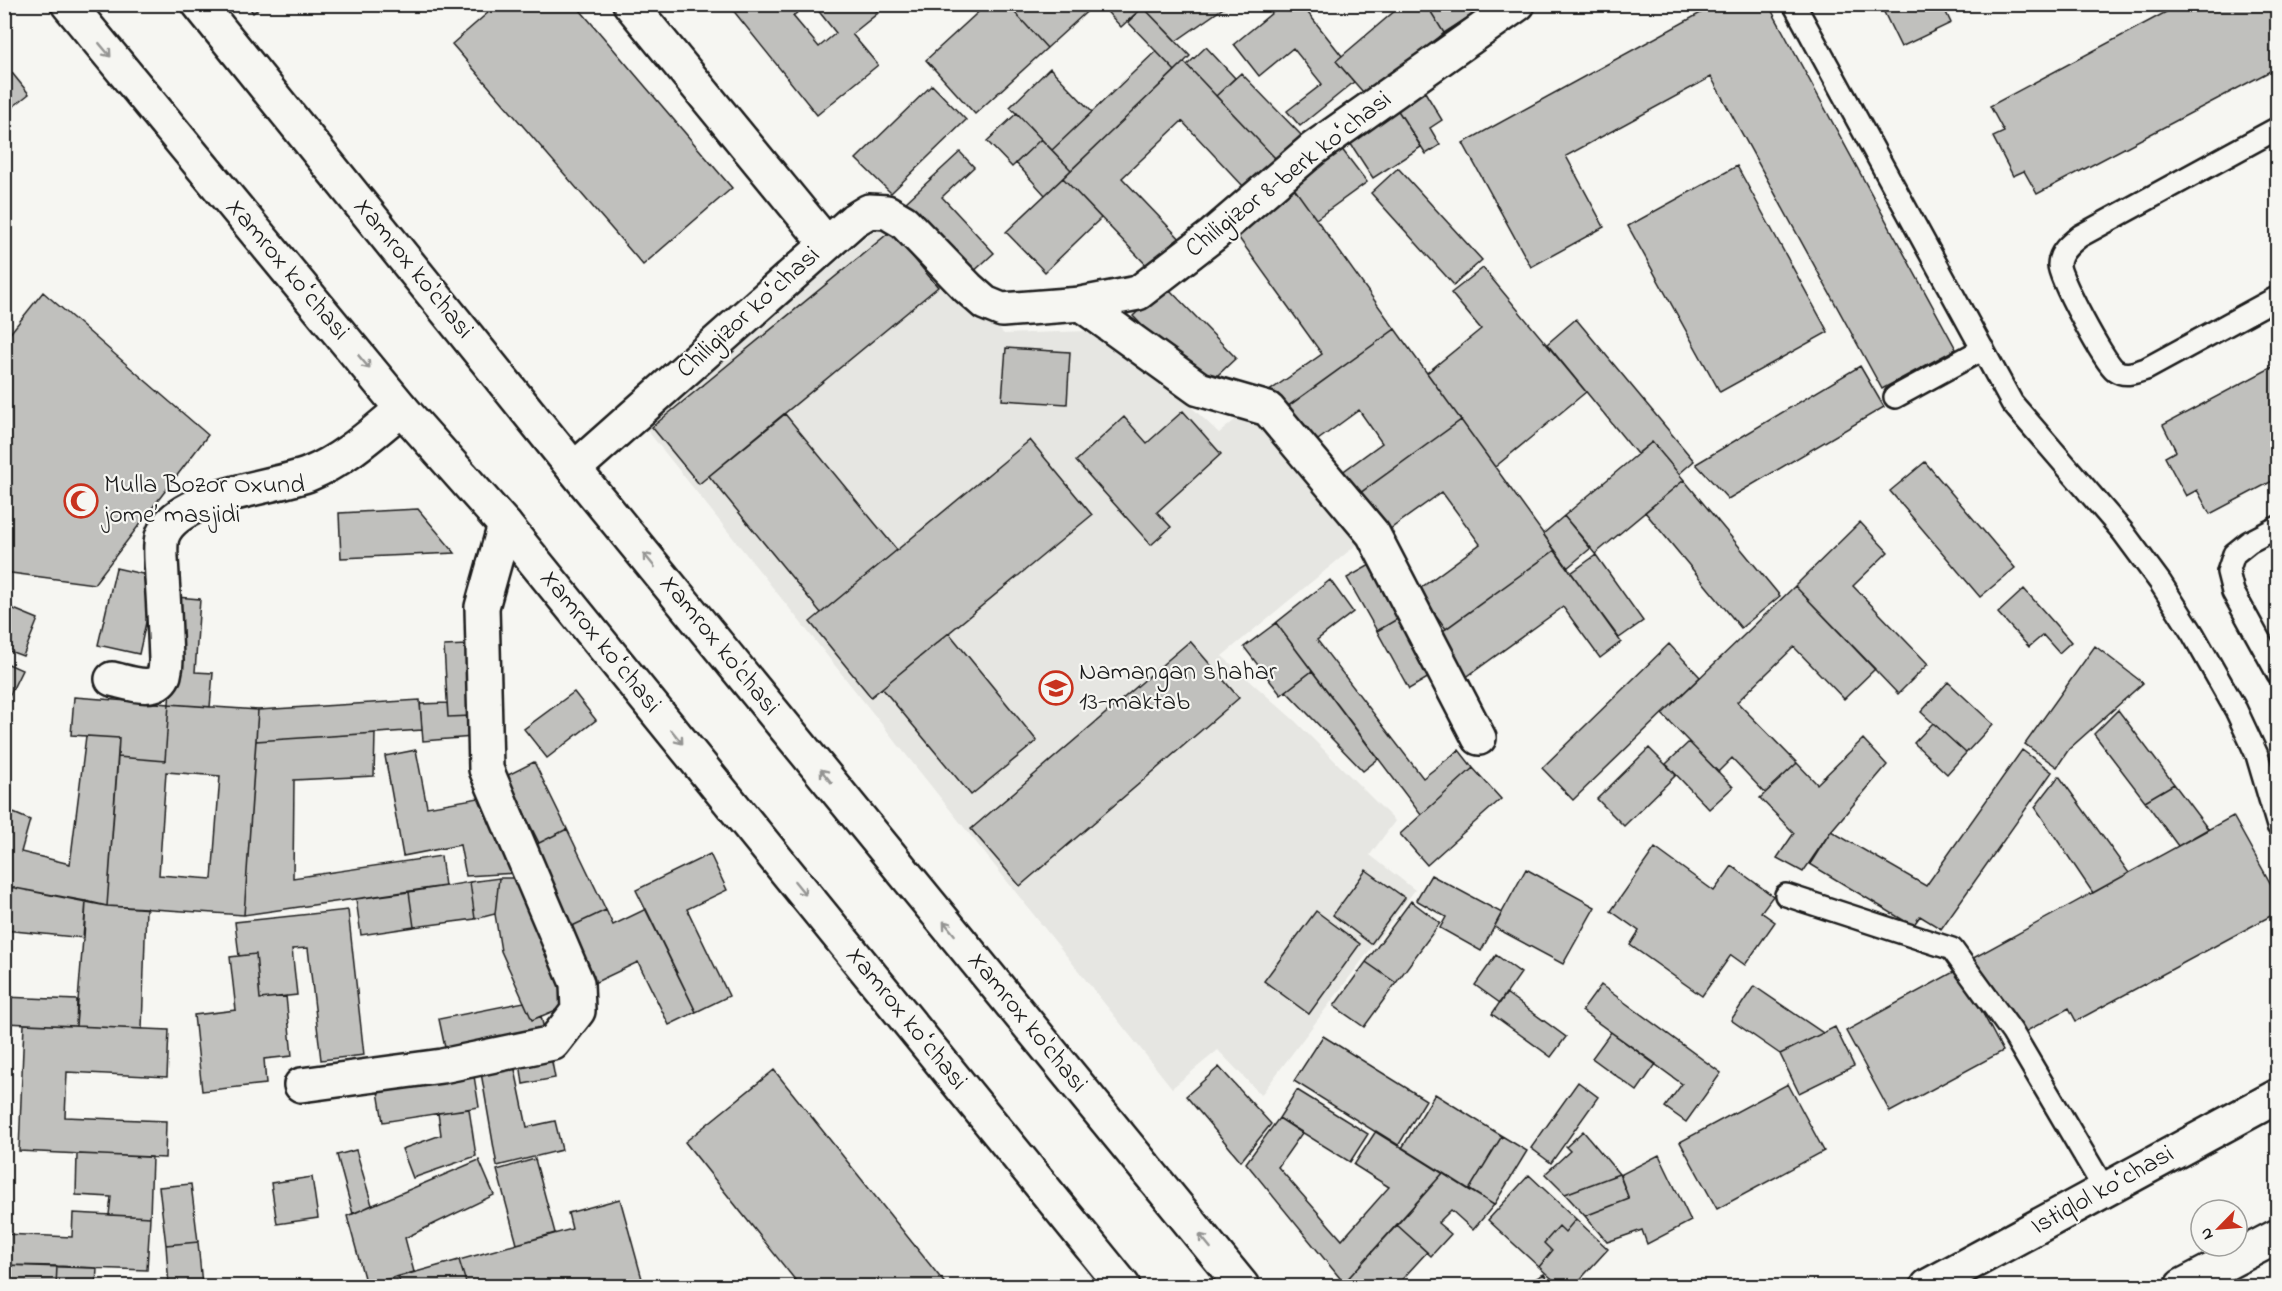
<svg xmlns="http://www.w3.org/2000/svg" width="2282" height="1291" viewBox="0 0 2282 1291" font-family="'Indie Flower',sans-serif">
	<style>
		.built { fill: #e6e6e2 }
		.building { fill: #c0c0bd; stroke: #1c1c1c; stroke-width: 1.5; fill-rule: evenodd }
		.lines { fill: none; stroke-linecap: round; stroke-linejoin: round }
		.service-casing { stroke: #1c1c1c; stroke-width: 26 }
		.minor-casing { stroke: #1c1c1c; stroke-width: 38 }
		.tertiary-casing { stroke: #1c1c1c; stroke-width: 38 }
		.secondary-casing { stroke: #1c1c1c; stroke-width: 38 }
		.service { stroke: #f6f6f2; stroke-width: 21 }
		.minor { stroke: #f6f6f2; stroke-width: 33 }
		.tertiary { stroke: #f6f6f2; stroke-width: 33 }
		.secondary { stroke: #f6f6f2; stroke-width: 33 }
		.oneway { stroke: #949492 }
		.labels { text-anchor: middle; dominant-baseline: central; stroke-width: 4.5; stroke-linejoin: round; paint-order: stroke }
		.street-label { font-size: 26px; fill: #1c1c1c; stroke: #f6f6f2 }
		.poi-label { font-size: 26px; fill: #1c1c1c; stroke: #f6f6f2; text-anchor: start }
	</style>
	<rect width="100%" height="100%" fill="#f6f6f2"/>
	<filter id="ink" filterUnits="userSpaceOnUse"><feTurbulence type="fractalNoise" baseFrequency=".0167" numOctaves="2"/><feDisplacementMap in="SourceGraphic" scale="12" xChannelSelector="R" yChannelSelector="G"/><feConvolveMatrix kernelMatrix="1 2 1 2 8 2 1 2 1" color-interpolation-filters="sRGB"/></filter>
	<g filter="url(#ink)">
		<path class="built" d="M890,217L1004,334L1088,331L1153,371L1219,433L1246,411L1361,541L1222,656L1295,721L1395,821L1370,855L1415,890L1261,1095L1218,1050L1172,1088L643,425Z"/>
		<path class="building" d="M247,4H265L253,13Z
			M498,4H575L732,188L643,265L452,44Z
			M728,4H808L793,16L819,47L836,33L813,4H872L878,13L852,34L878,65L817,115Z
			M987,4H1007L1047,48L975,114L926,60Z
			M1007,4H1095L1047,48Z
			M1100,4H1146L1121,27Z
			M1146,4H1229L1176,41L1143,7Z
			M1283,4H1301L1342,56L1336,61L1354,82L1300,126L1287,111L1322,84L1293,48L1259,76L1234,44Z
			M1403,4H1426L1444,33L1369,99L1336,61Z
			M1426,4H1489L1444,33Z
			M1717,4H1768L1956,349L1882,389L1711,77L1566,156L1604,227L1531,267L1463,143Z
			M1880,4H1942L1951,23L1901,47Z
			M2181,4H2278V67L2037,194L2024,171L2013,176L1993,137L2004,132L1990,106Z
			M1143,7L1190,56L1175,71L1128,22Z
			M1206,47L1235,78L1216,96L1187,65Z
			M1156,51L1175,71L1071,170L1052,150Z
			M1184,62L1275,158L1244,187L1182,121L1122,178L1185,244L1154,273L1063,178Z
			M4,63L29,94L4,114Z
			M1050,68L1092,112L1052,150L1010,107Z
			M1241,73L1302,136L1277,160L1216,96Z
			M932,85L966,120L891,193L856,159Z
			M1425,92L1442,120L1430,128L1440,145L1426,154L1397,109Z
			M1397,109L1421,147L1373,178L1343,132Z
			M1017,113L1041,139L1012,167L987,141Z
			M1041,139L1071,170L1045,195L1016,163Z
			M1341,148L1367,182L1316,219L1291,184Z
			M960,152L974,167L942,197L994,253L971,274L905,203Z
			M1737,166L1828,332L1720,392L1628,226Z
			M1398,168L1482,260L1454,285L1371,193Z
			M1063,178L1101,218L1045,272L1006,232Z
			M1291,184L1395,329L1281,411L1268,392L1322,354L1231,227Z
			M891,231L938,287L699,484L652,427Z
			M1483,268L1586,392L1495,467L1427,373L1481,329L1451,293Z
			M1165,285L1236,358L1203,389L1133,316Z
			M43,292L208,435L94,584L11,573L4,568V341Z
			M1576,319L1694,461L1679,474L1652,442L1637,454L1547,344Z
			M1395,329L1461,420L1357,495L1341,473L1382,443L1359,410L1311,445L1286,408Z
			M1006,348L1070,352L1067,404L1002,400Z
			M2278,364V478L2210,514L2197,490L2186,496L2165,457L2176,451L2163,425Z
			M1860,366L1884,407L1728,499L1696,464Z
			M1183,411L1221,454L1157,512L1171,527L1151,545L1076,461L1124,417L1147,443Z
			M785,414L897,550L821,613L709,476Z
			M1461,420L1555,550L1446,629L1418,590L1480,544L1442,492L1379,537L1352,499Z
			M1030,440L1092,515L871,697L810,622Z
			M1652,442L1684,480L1595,554L1564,516Z
			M1925,462L2015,568L1980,597L1890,491Z
			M1684,480L1780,596L1741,628L1645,512Z
			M418,509L455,553L341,558L339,513Z
			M1564,516L1591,548L1567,568L1543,534Z
			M1860,522L1888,552L1853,586L1928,664L1898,694L1795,586Z
			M1555,550L1621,642L1600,658L1563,607L1465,678L1436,636Z
			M1596,555L1643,621L1619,638L1571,573Z
			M1370,565L1399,618L1377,631L1347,578Z
			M116,568L156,577L139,654L98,645Z
			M1330,580L1353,612L1317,640L1423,778L1459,750L1473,768L1421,815L1276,623Z
			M1795,586L1875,669L1844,699L1794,647L1737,702L1797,763L1765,793L1732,758L1718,772L1662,714Z
			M2024,589L2071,642L2059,653L2043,635L2029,647L1998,613Z
			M176,597L200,599L195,672L213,673L210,707L169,704Z
			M4,605L38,619L23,656L4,649Z
			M1399,618L1431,676L1409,689L1377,631Z
			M1276,623L1312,671L1281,695L1244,647Z
			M949,633L1037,741L971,795L882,688Z
			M1190,641L1239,698L1020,886L971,829Z
			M1669,644L1700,677L1573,800L1542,768Z
			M467,645L471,716L448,717L444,646Z
			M2095,646L2143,683L2069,749L2057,767L2025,744Z
			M4,662L22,670L4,707Z
			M1312,671L1378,759L1363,771L1286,691Z
			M1948,682L1993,724L1966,753L1921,712Z
			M574,692L596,720L547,758L524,729Z
			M74,697L169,704L165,761L118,757L119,738L71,735Z
			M420,700L422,730L256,741L258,710Z
			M447,703L448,717L471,716L473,737L423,741L420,704Z
			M169,704L258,710L244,915L107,906L118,757L165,761ZM166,772L220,776L212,879L159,875Z
			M2118,710L2174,784L2145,801L2094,734Z
			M1933,723L1966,753L1947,774L1914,743Z
			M375,733L374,776L294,780L293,878L441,856L445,886L244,915L256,741Z
			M86,736L119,738L107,906L4,886V809L30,820L21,852L70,864Z
			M1863,739L1887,765L1831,831L1803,872L1777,858L1794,833L1760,798L1797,763L1817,784Z
			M1689,742L1733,787L1709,809L1666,764Z
			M1649,748L1676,775L1624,826L1597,799Z
			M416,750L427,807L496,795L516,873L466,876L460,845L403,856L385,756Z
			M2022,750L2052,772L1941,929L1920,916L1913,926L1810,864L1831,831L1926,886Z
			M534,762L567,829L539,843L506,776Z
			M1473,768L1501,799L1427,865L1400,834Z
			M2059,776L2129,873L2093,893L2035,807Z
			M2174,784L2208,829L2178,846L2145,801Z
			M2233,816L2278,897V912L2076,1021L2069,1008L2023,1033L1966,962Z
			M567,829L606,910L568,928L529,848Z
			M1655,848L1714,891L1732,866L1773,896L1761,912L1775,922L1745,965L1731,955L1702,996L1630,945L1639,931L1611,911Z
			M710,854L727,890L687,909L729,996L696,1012L636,890Z
			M1526,869L1595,907L1563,964L1494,927Z
			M1366,870L1405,898L1371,944L1333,915Z
			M1431,875L1502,913L1481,951L1440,928L1446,917L1416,900Z
			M499,878L495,914L475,919L470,882Z
			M499,878H520L573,1003L532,1020L501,951L495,914Z
			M470,882L475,919L414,927L409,892Z
			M4,886L86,901L84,938L4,930Z
			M409,892L414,927L361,935L356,899Z
			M86,901L107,906L146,908L142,1029L76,1026Z
			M1411,901L1440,923L1396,983L1366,962Z
			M646,909L696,1012L669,1025L638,962L594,983L568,928L606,910L613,925Z
			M348,910L364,1055L321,1060L308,948L292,949L297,995L260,999L256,954L239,956L235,922Z
			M1316,911L1360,944L1309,1014L1264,981Z
			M256,954L260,999L286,996L292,1056L264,1059L266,1084L202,1091L194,1015L236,1010L230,957Z
			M1496,955L1521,973L1500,1003L1475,985Z
			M1366,962L1396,983L1364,1027L1334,1006Z
			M1959,969L2003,1051L1890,1112L1846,1031Z
			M1601,985L1721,1073L1686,1122L1665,1107L1682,1084L1582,1011Z
			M1754,986L1823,1033L1780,1054L1731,1020Z
			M1506,993L1566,1037L1551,1057L1492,1014Z
			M4,997L77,1000L76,1026L4,1023Z
			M524,1002L532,1020L541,1016L547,1043L448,1062L439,1019Z
			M24,1024L169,1030L167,1077L67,1072L65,1117L166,1121L165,1158L19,1151Z
			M1835,1027L1854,1066L1799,1093L1780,1054Z
			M1611,1032L1656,1064L1637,1091L1592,1058Z
			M1323,1036L1426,1100L1398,1146L1294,1081Z
			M512,1055L527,1127L555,1121L562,1150L497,1166L479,1061Z
			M551,1057L555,1078L523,1084L520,1062Z
			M1219,1067L1271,1124L1241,1161L1186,1096Z
			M473,1070L479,1107L383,1122L377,1085Z
			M774,1070L947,1286H800L685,1142Z
			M1578,1082L1598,1097L1551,1163L1531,1148Z
			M1788,1084L1824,1151L1717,1209L1680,1142Z
			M1297,1090L1368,1134L1350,1162L1279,1118Z
			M1435,1094L1502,1136L1469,1190L1402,1148Z
			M469,1109L476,1156L413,1178L402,1149L441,1135L438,1113Z
			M1279,1118L1302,1133L1278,1167L1342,1240L1389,1187L1354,1165L1376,1131L1443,1173L1344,1283L1246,1163Z
			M1583,1131L1619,1174L1565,1194L1545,1174L1570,1151L1566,1147Z
			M1502,1136L1527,1151L1494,1205L1469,1190Z
			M356,1150L372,1205L353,1214L337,1155Z
			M77,1154L152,1157L150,1217L109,1215L111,1197L76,1195Z
			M1659,1155L1691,1221L1647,1244L1642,1230L1607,1242L1585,1216L1629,1199L1620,1175Z
			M535,1159L555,1233L517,1244L497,1170Z
			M479,1160L494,1195L405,1238L414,1272L366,1285L347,1216Z
			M1443,1173L1494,1205L1473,1230L1451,1210L1438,1223L1451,1234L1431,1256L1397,1225Z
			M1619,1174L1629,1199L1585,1216L1565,1194Z
			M1529,1175L1576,1219L1565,1232L1559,1226L1544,1243L1552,1251L1539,1267L1488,1220Z
			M312,1177L318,1218L277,1224L271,1183Z
			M191,1184L198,1242L166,1245L159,1187Z
			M620,1199L644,1286H467L459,1260L572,1229L568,1213Z
			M73,1213L150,1217L147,1270L4,1265V1234L72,1237Z
			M1576,1219L1608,1249L1574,1286H1560L1539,1267L1552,1251L1544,1243L1559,1226L1565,1232Z
			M1397,1225L1427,1252L1396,1286H1341Z
			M198,1242L202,1285L169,1286L166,1245Z
			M459,1260L467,1286H401L398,1277Z
			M4,1265L57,1266L56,1286H4Z
			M57,1266L97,1268L96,1286H56Z
			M1544,1274L1551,1286H1522Z"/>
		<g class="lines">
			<g class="service-casing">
				<path id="service" d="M1794,4L2012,403L2123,532L2160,582L2193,634L2236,710L2257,755L2278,826
					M2278,128L2080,236C2071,243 2059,252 2059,265C2059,278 2104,362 2115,370C2125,377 2136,372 2146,369L2278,297
					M1895,397L1983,349
					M2278,527L2249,542L2234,554L2228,572L2233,592L2278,674
					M1786,895L1952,949L2012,1032L2105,1190"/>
			</g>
			<g class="minor-casing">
				<path id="minor" d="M630,4L827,244
					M1081,304L1199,389L1268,409L1373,534L1479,738
					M574,469L854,220L869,211L887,212L904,222L968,288L985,303L1002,310L1081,304L1138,293L1213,235L1313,149L1518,4
					M112,679C127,682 155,694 164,675C165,671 166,664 166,660C165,633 164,605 162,578C162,566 159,549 162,537C175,495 274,488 309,474C344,460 374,432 402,409
					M301,1085L442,1066L553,1043L578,1011L577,983L486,769L482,607L505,525
					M2182,1286L2278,1236"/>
			</g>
			<g class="tertiary-casing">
				<path id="tertiary" d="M1928,1286L2278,1096"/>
			</g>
			<g class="secondary-casing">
				<path id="secondary" d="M68,4L402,409L505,525L1123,1286
					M199,4L574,469L1242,1286"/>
			</g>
			<use href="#service" class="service"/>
			<use href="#minor" class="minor"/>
			<use href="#tertiary" class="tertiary"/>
			<use href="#secondary" class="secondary"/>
		</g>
		<defs><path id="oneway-shaft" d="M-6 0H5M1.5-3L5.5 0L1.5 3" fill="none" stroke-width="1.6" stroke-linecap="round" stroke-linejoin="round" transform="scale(1.5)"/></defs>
		<g class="oneway">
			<use href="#oneway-shaft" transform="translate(105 50) rotate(50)"/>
			<use href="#oneway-shaft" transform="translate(364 362) rotate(50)"/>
			<use href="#oneway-shaft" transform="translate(649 560) rotate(-129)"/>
			<use href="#oneway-shaft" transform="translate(677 737) rotate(51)"/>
			<use href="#oneway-shaft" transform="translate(826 776) rotate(-129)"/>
			<use href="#oneway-shaft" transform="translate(800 888) rotate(51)"/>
			<use href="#oneway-shaft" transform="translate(949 928) rotate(-129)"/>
			<use href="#oneway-shaft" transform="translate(1205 1241) rotate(-129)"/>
		</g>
	</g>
	<defs>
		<g id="mosque-ring" transform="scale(1.725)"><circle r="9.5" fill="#f6f6f2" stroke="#c8321e" stroke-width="1.5"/><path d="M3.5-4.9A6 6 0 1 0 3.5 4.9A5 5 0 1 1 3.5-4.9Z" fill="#c8321e"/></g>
		<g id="school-ring" transform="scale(1.725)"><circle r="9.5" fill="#f6f6f2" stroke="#c8321e" stroke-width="1.5"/><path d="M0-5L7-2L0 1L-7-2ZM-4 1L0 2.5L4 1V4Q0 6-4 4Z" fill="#c8321e"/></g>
	</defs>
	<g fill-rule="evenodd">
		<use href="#mosque-ring" x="81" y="501"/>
		<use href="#school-ring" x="1056" y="688"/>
	</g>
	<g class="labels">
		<g class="street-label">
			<text transform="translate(1289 175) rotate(-38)">Chiligizor 8-berk koʻchasi</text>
			<text transform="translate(413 269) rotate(51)">Xamrox ko'chasi</text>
			<text transform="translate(287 270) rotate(50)">Xamrox koʻchasi</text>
			<text transform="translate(749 313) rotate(-42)">Chiligizor koʻchasi</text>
			<text transform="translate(600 642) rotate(51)">Xamrox koʻchasi</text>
			<text transform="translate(719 646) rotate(51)">Xamrox ko'chasi</text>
			<text transform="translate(906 1019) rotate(51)">Xamrox koʻchasi</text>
			<text transform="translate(1027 1023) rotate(51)">Xamrox ko'chasi</text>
			<text transform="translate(2103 1191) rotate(-29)">Istiqlol koʻchasi</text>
		</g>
		<g class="poi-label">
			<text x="104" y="486">Mulla Bozor Oxund<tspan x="104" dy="30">jome’ masjidi</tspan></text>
			<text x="1079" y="673">Namangan shahar<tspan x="1079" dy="30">13-maktab</tspan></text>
		</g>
	</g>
	<rect width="2282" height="1291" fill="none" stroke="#f6f6f2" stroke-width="24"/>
	<rect x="12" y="12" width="2258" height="1267" fill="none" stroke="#1c1c1c" stroke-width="2" filter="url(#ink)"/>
	<g transform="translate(2219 1228) rotate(245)"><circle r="28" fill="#f6f6f2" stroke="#9f9f9c" stroke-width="1.5"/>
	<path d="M0-4.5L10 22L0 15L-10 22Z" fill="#c8321e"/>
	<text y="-9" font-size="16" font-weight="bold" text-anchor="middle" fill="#1c1c1c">N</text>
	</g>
</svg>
